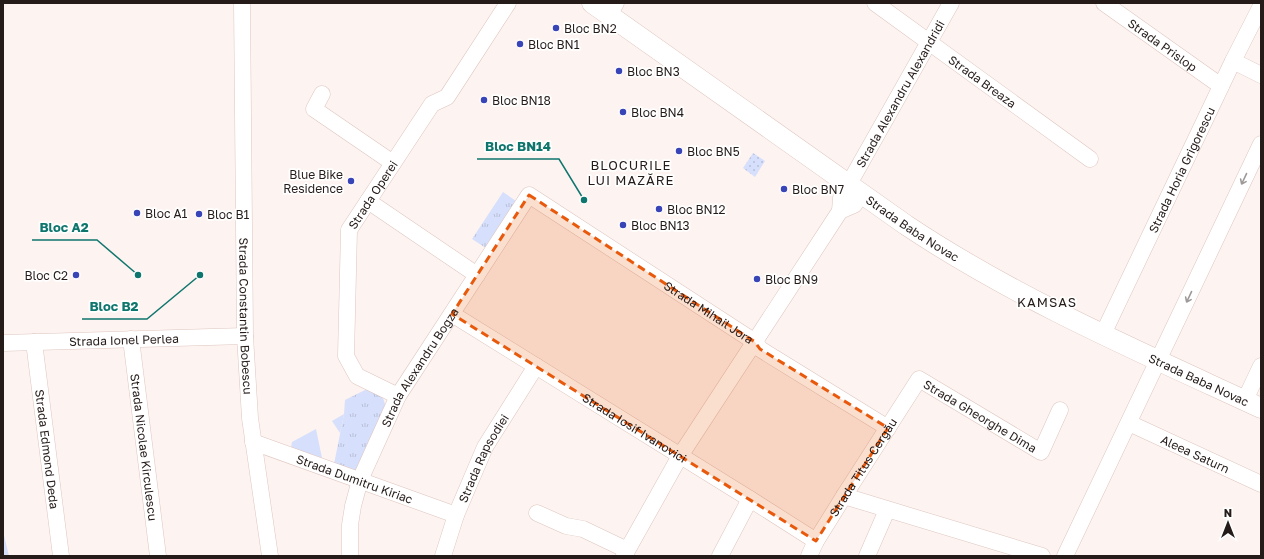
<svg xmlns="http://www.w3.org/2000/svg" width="1264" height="559" viewBox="0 0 1264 559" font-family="'Golos Text',sans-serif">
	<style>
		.grass { fill: url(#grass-tufts) }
		.park { fill: url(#park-dots) }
		.garden { fill: #d6dffc }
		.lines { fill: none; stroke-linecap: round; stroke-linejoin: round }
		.minor-casing { stroke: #dec6bf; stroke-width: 17 }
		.major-casing { stroke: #dec6bf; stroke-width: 21 }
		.minor { stroke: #fff; stroke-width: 16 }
		.major { stroke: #fff; stroke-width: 20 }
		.oneway { stroke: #9d9998 }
		.marked { fill: #e8590c; fill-opacity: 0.2; stroke: #e8590c; stroke-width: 3; stroke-dasharray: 8 5; stroke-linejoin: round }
		.poi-dot { fill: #3944b7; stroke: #fff; stroke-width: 1.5 }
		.labels { text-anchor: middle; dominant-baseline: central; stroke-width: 3.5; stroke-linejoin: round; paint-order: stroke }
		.poi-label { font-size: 12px; fill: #251c1a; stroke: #fff; text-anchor: start }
		.street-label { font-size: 12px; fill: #251c1a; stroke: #fff }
		.neighbourhood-label { font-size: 13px; letter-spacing: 1px; fill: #251c1a; stroke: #fff }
		.leader { fill: none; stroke: #0f766e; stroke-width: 1.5 }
		.callout-dot { fill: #0f766e; stroke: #fff; stroke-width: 1.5 }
		.callout-label { font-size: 13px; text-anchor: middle; font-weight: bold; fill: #0f766e; stroke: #fff; stroke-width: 3.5; stroke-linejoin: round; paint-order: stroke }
	</style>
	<defs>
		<pattern id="grass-tufts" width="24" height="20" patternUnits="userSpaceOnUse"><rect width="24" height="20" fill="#d6dffc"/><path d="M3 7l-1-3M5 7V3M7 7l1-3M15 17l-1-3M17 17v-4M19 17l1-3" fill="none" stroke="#b8bfd7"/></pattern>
		<pattern id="park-dots" width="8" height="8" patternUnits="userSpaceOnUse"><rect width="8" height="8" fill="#d6dffc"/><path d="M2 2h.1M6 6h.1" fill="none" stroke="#b8bfd7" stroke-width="1.8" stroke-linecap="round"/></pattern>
	</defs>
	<rect width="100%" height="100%" fill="#fdf3f0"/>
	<path class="grass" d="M503,192L516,201L486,248L472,239Z
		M367,389C381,394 384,395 386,410L359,469L353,471L334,464L344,414L345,400Z"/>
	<path class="park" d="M753,153L765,161L755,177L743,168Z"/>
	<path class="garden" d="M344,414L340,433L332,421Z
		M316,429L322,458L291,448L292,442Z
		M3,531L9,556H3Z"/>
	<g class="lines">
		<g class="minor-casing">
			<g id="minor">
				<path id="s1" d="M242,3L245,336L250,418L270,556"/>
				<path id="s2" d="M875,3L1090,159"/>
				<path id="s3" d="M1104,3L1221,86"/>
				<path d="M609,15L616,3"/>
				<path d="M1233,61L1261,75"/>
				<path d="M322,94L314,109L393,163"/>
				<path d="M368,201L477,275"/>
				<path d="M840,211L854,205L862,194"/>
				<path id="s4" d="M452,314L750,499L816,541"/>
				<path id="s5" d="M1103,334L1233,61L1261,6"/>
				<path id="s6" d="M131,339L158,556"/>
				<path id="s7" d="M34,342L61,556"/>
				<path id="s8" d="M3,343L245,336"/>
				<path id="s9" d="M398,396L357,376L346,356L349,230L432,104L447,97L508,3"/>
				<path d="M1245,400L1261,366"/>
				<path id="s10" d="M1129,423L1261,484"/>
				<path id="s11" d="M253,442L456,515"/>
				<path d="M844,496L1042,556"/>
				<path d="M537,513L566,526L583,529L627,550"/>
				<path id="s12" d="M350,556V525L353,506L360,480L398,396L529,195L755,342L760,349L888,428"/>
				<path id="s13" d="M443,556L456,515L485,447L536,366"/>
				<path id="s14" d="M624,556L680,456L840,211L841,198L951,3"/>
				<path d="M720,556L750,499"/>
				<path id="s15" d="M809,556L816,541L844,496L919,379L1041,452L1060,410"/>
				<path d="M867,556L887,510"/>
				<path d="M1065,556L1261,144"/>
			</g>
		</g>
		<g class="major-casing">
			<g id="major">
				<path id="s16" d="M592,3L906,225C1017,299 1140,352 1261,408"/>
			</g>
		</g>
		<use href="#minor" class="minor"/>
		<use href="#major" class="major"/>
	</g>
	<defs><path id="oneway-shaft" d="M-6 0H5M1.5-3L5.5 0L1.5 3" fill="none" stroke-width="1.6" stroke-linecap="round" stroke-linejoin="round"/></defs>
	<g class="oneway">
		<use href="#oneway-shaft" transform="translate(1244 179) rotate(115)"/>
		<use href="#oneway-shaft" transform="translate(1189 297) rotate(115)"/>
	</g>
	<path class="marked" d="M529,195L755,342L760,349L888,428L816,541L452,314Z"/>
	<g class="poi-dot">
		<circle cx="556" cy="28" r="4"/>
		<circle cx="520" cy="44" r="4"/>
		<circle cx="619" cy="71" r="4"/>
		<circle cx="484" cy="100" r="4"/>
		<circle cx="623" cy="112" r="4"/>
		<circle cx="679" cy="151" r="4"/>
		<circle cx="351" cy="181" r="4"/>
		<circle cx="784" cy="189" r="4"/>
		<circle cx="659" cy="209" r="4"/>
		<circle cx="137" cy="213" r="4"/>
		<circle cx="199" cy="214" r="4"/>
		<circle cx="623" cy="225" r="4"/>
		<circle cx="76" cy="275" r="4"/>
		<circle cx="757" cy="279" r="4"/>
	</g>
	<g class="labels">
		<g class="poi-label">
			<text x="564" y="28">Bloc BN2</text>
			<text x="528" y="44">Bloc BN1</text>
			<text x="627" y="71">Bloc BN3</text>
			<text x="492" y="100">Bloc BN18</text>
			<text x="631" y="112">Bloc BN4</text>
			<text x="687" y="151">Bloc BN5</text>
			<text x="343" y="174" text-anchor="end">Blue Bike<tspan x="343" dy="14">Residence</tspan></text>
			<text x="792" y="189">Bloc BN7</text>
			<text x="667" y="209">Bloc BN12</text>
			<text x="145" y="213">Bloc A1</text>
			<text x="207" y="214">Bloc B1</text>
			<text x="631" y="225">Bloc BN13</text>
			<text x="68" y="275" text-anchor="end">Bloc C2</text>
			<text x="765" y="279">Bloc BN9</text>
		</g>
		<g class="street-label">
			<text stroke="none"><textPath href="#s3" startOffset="72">Strada Prislop</textPath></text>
			<text stroke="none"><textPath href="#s2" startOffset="133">Strada Breaza</textPath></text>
			<text stroke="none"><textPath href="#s14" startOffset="540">Strada Alexandru Alexandridi</textPath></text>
			<text stroke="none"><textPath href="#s5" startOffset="182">Strada Horia Grigorescu</textPath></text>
			<text stroke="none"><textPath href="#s9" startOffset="237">Strada Operei</textPath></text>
			<text stroke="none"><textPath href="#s16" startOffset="392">Strada Baba Novac</textPath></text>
			<text stroke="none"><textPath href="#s12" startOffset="624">Strada Mihail Jora</textPath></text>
			<text stroke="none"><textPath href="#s1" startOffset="313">Strada Constantin Bobescu</textPath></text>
			<text stroke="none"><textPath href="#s8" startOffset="121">Strada Ionel Perlea</textPath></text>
			<text stroke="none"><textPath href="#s12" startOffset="205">Strada Alexandru Bogza</textPath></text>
			<text stroke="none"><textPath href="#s16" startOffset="716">Strada Baba Novac</textPath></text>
			<text stroke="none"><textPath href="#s15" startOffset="280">Strada Gheorghe Dima</textPath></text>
			<text stroke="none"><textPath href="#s4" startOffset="215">Strada Iosif Ivanovici</textPath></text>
			<text stroke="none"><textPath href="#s6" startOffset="109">Strada Nicolae Kirculescu</textPath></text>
			<text stroke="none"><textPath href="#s7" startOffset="108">Strada Edmond Deda</textPath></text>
			<text stroke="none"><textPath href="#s10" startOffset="73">Aleea Saturn</textPath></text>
			<text stroke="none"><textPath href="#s13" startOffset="106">Strada Rapsodiei</textPath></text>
			<text stroke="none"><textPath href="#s15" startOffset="104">Strada Titus Cergău</textPath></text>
			<text stroke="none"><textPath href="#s11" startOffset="108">Strada Dumitru Kiriac</textPath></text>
		</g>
		<g class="neighbourhood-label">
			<text x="631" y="165">BLOCURILE<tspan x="631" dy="15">LUI MAZĂRE</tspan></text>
			<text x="1047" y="302">KAMSAS</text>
		</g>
	</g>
	<path class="leader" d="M584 200L559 159H477M138 275L97 240H32M200 275L147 319H82"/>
	<g class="callout-dot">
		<circle cx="584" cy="200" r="4"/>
		<circle cx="138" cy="275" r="4"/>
		<circle cx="200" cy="275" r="4"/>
	</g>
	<g class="callout-label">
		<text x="518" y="151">Bloc BN14</text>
		<text x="64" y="232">Bloc A2</text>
		<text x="114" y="311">Bloc B2</text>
	</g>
	<rect width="1264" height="559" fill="none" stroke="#251c1a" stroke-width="8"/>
	<g transform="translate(1228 523)" stroke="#ffffff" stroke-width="3" paint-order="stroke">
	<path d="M0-3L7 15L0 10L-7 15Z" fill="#251c1a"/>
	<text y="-6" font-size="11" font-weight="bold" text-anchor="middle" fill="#251c1a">N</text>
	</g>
</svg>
